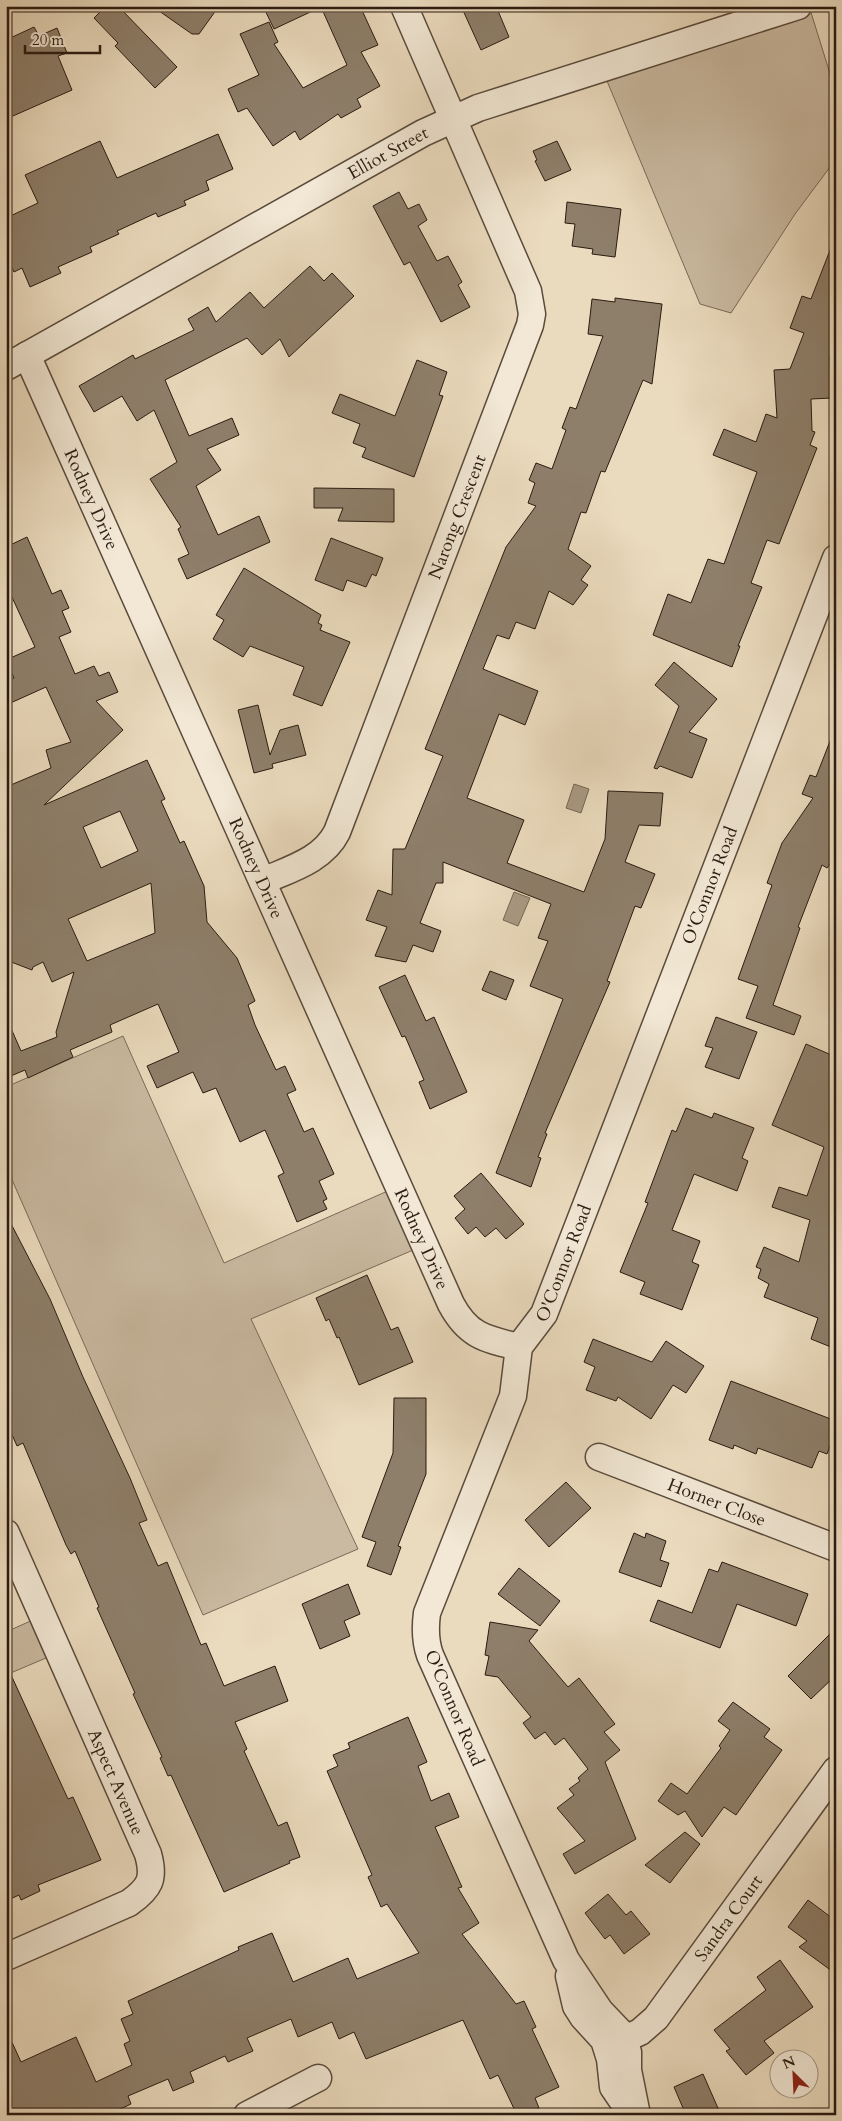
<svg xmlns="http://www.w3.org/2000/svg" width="842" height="2121" viewBox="0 0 842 2121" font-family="Cardo,serif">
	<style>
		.green { fill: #cabaa1; stroke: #7a6a59 }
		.water { fill: #a99a83; stroke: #766755 }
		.building { fill: #8e7f6b; stroke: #2a1b11; fill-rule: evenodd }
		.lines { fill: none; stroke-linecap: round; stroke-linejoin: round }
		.minor-casing { stroke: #5a4b3c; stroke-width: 29 }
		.minor { stroke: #f2e8d5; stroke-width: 26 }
		.labels { text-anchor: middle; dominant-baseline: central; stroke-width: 5; stroke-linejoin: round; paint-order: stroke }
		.street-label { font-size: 18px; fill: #2a1b11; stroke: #f2e8d5 }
	</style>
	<rect width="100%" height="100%" fill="#ebdbbe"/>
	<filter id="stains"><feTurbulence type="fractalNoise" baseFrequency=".004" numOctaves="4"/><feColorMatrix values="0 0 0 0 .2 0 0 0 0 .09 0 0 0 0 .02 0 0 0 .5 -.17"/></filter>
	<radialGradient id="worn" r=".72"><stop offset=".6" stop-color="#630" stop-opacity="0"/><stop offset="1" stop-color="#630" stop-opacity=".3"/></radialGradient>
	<path class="green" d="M809,6L836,93V159L795,214L731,313L700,304L602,69Z
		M123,1036L224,1263L399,1186L425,1245L251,1319L358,1549L203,1615L6,1166V1087Z
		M44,1615L60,1652L6,1675V1632Z"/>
	<path class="water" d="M574,784L589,789L581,813L566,808Z
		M514,892L530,898L518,926L503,920Z"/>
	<path class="building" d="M106,6H118L177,67L155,88L115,46L118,43L94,18Z
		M152,6H219L199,34H192Z
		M263,6H360L378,45L361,52L380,86L357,99L361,107L341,118L338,114L300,140L295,131L273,146L247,108L238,112L228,89L259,75L240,34L269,22L278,42L274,44L303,88L347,65L321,7L274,29Z
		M461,6H496L509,37L481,50Z
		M34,27L39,36L57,28L67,53L58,56L72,90L6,119V40Z
		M218,134L233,169L206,181L209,190L184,201L186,205L158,217L156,213L117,231L119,234L90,247L92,252L58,267L61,273L30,287L22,268L14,272L6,255V218L38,203L25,175L100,141L117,178Z
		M557,141L571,170L545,181L535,161L537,160L533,151Z
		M399,192L408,209L419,204L427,220L418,226L437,261L448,256L462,282L458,285L470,307L441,322L410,262L404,265L373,206Z
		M567,202L621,209L615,257L592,254L593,249L572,246L575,224L565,223Z
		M834,240L836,360L830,357L832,398L811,399L812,431L815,432L810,445L817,448L779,544L767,540L751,583L762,587L738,646H740L732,667L653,635L668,594L691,603L708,559L724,564L757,472L713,455L724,429L756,442L766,414L777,418L774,370L790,369L804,333L790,328L802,296L811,299Z
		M310,266L324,281L332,273L354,296L289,357L280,339L262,355L247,338L165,380L189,436L232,418L239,435L207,449L221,470L196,486L218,535L259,516L270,542L187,579L178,559L189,554L178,529L181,527L150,479L177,462L154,410L137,421L122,396L94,412L79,386L133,355L135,359L194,330L188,319L208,307L216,322L250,292L264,308Z
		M615,298L662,304L652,384L643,380L605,472L601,471L586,513L581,512L568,549L591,566L581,580L588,585L573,605L549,591L535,629L516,622L509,639L497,635L483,669L538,691L525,725L499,714L467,798L524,820L507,863L584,892L605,839L608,791L663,793L660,826L639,825L625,862L655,874L641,908L635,906L607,981L610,982L545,1133L547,1134L538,1157L541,1158L531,1187L496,1173L563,999L530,986L548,941L538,938L551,904L443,862V883H436L420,923L441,931L433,952L413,945L406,962L375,956L387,927L366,920L378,890L392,895L393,849H405L443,756L425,749L506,547L536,506L528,503L535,483L529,480L536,463L552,469L566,430L562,428L570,407L576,409L603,336L588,334L592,299L615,302Z
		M417,360L447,372L439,395L443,396L414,477L362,457L366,448L353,443L360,424L332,413L340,394L395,416Z
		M314,488L394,489V522L338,521L343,508H314Z
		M27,537L52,594L61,590L69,608L62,611L71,632L59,637L75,674L94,666L99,676L109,672L118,692L96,701L123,730L44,805L147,760L165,799L161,801L180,843L184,841L204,886L207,922L237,958L255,1001L248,1005L255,1025L276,1070L285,1066L296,1090L287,1094L304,1132L313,1128L334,1174L319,1181L327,1199L323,1201L327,1209L297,1222L278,1176L284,1173L265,1130L240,1142L216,1088L203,1093L193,1072L157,1088L147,1066L179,1052L158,1004L110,1025L112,1032L70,1050L73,1057L28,1078L25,1070L6,1078V1017L21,1051L57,1037L56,1032L74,972L52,982L43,962L33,967L32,970L6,960V787L51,768L46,750L71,742L46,687L6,705V681L14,678L6,660L35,647L11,595L6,597V547ZM120,811L138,851L101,868L83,827ZM151,883L155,933L87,961L68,919Z
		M331,538L383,558L376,576L372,574L366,587L347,580L343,591L315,580Z
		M244,568L321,615L318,623L322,625L320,630L350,642L322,706L293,695L304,667L250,646L243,657L213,639L224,620L216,615Z
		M674,662L717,699L689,732L707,739L692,778L660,766L657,769L654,768L679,706L655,685Z
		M258,705L270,755L280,730L298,725L306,755L272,764L273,768L254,773L238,710Z
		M834,731L836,856L827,868L822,865L798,927L800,928L773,1005L801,1016L794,1035L746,1018L758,986L738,979L772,885L767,883L782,843L813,798L802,794L810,775L816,777Z
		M490,971L514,980L506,1000L482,990Z
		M405,975L426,1021L434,1017L467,1092L430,1109L419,1082L424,1080L405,1036L402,1037L379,987Z
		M716,1017L757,1032L739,1079L705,1067L713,1048L705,1046Z
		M806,1044L836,1057V1349L811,1339L818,1318L764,1297L769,1284L758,1278L761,1269L756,1267L764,1247L799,1262L810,1220L772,1207L779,1187L807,1196L824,1147L772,1125Z
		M686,1108L712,1118L714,1113L754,1128L742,1158L748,1161L737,1191L694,1174L672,1230L700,1241L692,1262L699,1265L682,1310L640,1294L645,1282L620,1272L648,1203L645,1202L672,1130L676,1132Z
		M481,1173L524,1224L506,1239L496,1228L485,1237L476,1227L468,1234L455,1218L465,1209L454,1196Z
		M6,1214L50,1299L83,1377L130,1478L147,1520L139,1523L158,1566L167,1562L201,1645L206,1643L224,1686L275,1666L288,1701L235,1722L247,1749L244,1751L278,1826L287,1822L300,1857L289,1861L290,1863L224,1892L171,1775L168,1776L160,1758L162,1757L133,1694L135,1693L97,1608L99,1607L75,1551L71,1554L66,1545L23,1443L17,1446L6,1421Z
		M367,1275L391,1330L398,1327L413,1362L359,1385L339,1337L337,1338L329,1319L326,1321L316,1298Z
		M593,1339L652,1362L666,1341L704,1366L686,1393L673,1385L651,1419L618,1397L616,1401L586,1390L595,1367L584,1362Z
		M731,1381L836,1421V1431L827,1454L819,1451L812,1468L758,1448L756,1454L734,1445L733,1449L709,1440Z
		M394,1398H426V1474L398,1546L401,1547L391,1575L367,1566L376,1542L362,1537L393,1453Z
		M566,1482L591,1508L549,1547L525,1520Z
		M634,1533L645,1538L646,1533L666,1541L660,1560L669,1563L661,1587L619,1572Z
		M722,1562L808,1594L796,1626L737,1604L720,1648L650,1621L658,1600L692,1613L709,1569L718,1572Z
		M519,1568L560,1601L540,1626L498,1594Z
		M348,1584L360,1614L344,1621L350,1636L320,1649L302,1604Z
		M490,1622L538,1630L529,1641L568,1687L579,1678L615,1724L604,1732L620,1750L605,1762L636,1839L575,1874L563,1854L585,1841L557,1808L574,1795L569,1789L580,1781L578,1778L588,1769L564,1738L555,1745L545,1732L535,1739L523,1723L531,1717L498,1677L485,1675L489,1656L485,1655Z
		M836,1628V1675L811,1699L788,1676Z
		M6,1664L68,1799L73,1797L101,1860L38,1885L40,1891L21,1900L19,1895L6,1901Z
		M733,1702L770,1729L764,1737L782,1750L736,1815L724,1807L702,1837L685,1811L678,1815L658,1801L671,1783L687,1794L721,1748L719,1746L730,1730L718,1721Z
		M408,1717L427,1762L418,1766L431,1801L449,1793L459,1817L435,1827L462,1887L458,1888L479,1923L462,1934L516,2004L524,2001L536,2027L532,2029L559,2087L535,2098L539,2108L525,2115H517L498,2075L490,2079L463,2020L366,2059L354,2032L339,2039L332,2022L298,2037L291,2019L247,2038L253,2051L228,2062L225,2056L190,2072L194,2082L173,2091L168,2079L128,2096L131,2104L107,2115H6V2029L21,2062L76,2037L96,2082L132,2065L124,2044L130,2041L121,2019L133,2014L128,2001L239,1950L238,1947L272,1933L293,1982L348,1958L357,1979L419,1953L387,1904L381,1907L368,1877L372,1875L327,1771L338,1766L333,1755L350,1748L348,1743Z
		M685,1832L700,1844L670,1883L645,1865Z
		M608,1894L626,1915L631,1911L650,1934L624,1954L610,1935L605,1939L585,1913Z
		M808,1900L836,1921V1974L799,1947L807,1941L788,1927Z
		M780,1960L813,2007L764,2041L774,2053L746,2075L726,2051L730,2049L714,2030L766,1990L757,1977Z
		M703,2074L721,2115H686L674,2087Z"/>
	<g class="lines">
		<g class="minor-casing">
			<g id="minor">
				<path id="s1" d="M27,355L451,1304C468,1336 485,1339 519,1347"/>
				<path id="s2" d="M6,367L423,133L478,108L798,6"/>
				<path id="s3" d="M263,881C290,869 323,860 337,832L530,325L532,314L528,291L404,6"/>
				<path id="s4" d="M599,1457L836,1548"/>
				<path id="s5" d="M6,1533L148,1854C155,1879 150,1888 129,1903L6,1957"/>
				<path d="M569,1976L576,2006L583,2017L604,2040L610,2059L613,2087L632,2115"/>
				<path id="s6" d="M607,2047L640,2032L656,2018L836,1770"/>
				<path d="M247,2115L318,2078"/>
				<path id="s7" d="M637,2115L628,2070V2052L622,2034L600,2011L566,1960L430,1655C425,1641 425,1628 427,1613L513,1396L519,1347L544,1314L836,558"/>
			</g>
		</g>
		<use href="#minor" class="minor"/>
	</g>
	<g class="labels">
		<g class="street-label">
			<text stroke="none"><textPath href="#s2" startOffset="438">Elliot Street</textPath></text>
			<text stroke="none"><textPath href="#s1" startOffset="158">Rodney Drive</textPath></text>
			<text stroke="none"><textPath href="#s3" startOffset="428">Narong Crescent</textPath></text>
			<text stroke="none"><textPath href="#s1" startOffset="562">Rodney Drive</textPath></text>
			<text stroke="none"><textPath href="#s7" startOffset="1336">O'Connor Road</textPath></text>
			<text stroke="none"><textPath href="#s1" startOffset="968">Rodney Drive</textPath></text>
			<text stroke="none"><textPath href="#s7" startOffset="931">O'Connor Road</textPath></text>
			<text stroke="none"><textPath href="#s4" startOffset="126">Horner Close</textPath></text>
			<text transform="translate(454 1708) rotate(67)">O'Connor Road</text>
			<text stroke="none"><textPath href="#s5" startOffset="272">Aspect Avenue</textPath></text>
			<text stroke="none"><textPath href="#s6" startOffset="181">Sandra Court</textPath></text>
		</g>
	</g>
	<rect width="842" height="2121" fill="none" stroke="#ebdbbe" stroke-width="25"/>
	<rect x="8" y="8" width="827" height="2106" fill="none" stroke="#2a1b11" stroke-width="2.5"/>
	<rect x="12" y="12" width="817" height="2096" fill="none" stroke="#2a1b11"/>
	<g transform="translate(794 2074) rotate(336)"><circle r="24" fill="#f2e8d5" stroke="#a29687"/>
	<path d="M0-4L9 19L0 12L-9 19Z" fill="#8f2418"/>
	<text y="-8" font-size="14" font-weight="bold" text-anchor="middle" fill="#2a1b11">N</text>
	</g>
	<path d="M25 45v8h75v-8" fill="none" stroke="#2a1b11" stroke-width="2.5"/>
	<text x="32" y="45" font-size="15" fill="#2a1b11" stroke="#f2e8d5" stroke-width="4" paint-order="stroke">20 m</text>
	<rect width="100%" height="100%" filter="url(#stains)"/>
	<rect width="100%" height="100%" fill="url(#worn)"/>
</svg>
